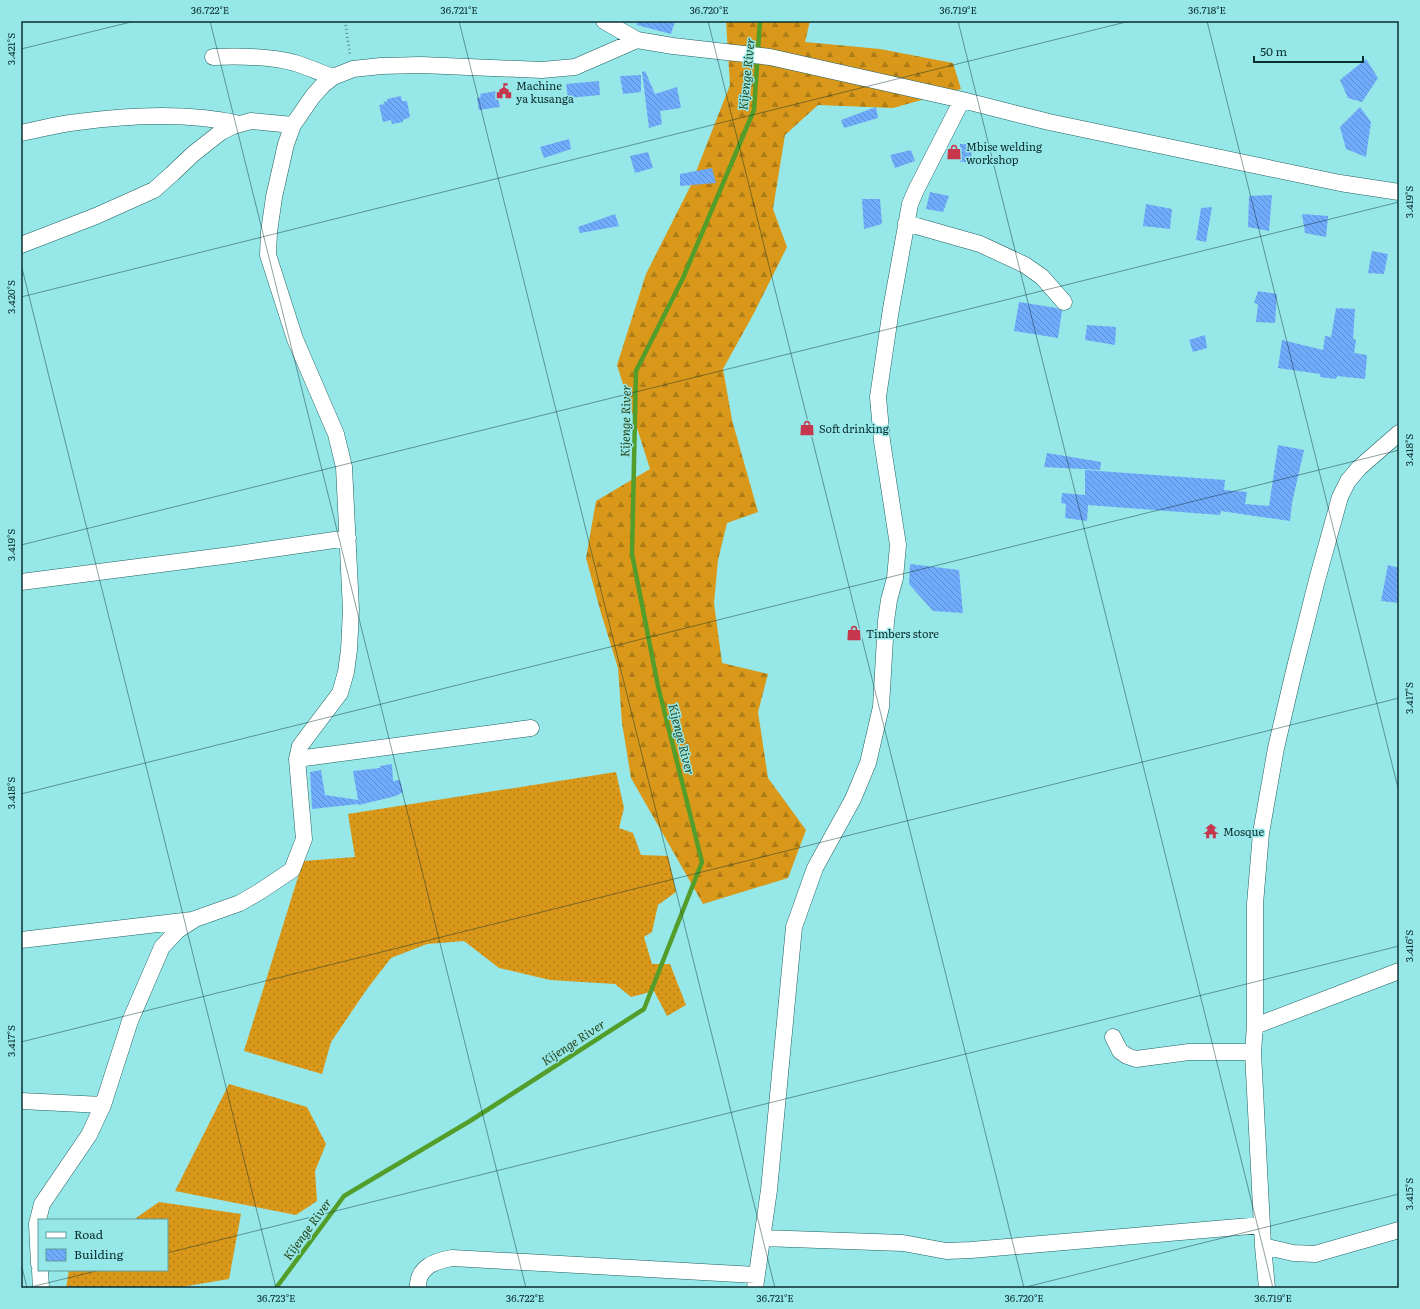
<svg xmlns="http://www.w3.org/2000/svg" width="1420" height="1309" viewBox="0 0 1420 1309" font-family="Literata,serif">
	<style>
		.grass { fill: url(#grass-dots) }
		.forest { fill: url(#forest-firs) }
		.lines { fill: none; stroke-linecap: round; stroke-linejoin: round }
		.stream { stroke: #539e2a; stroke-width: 4.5 }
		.building { fill: url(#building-back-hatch) }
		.street-casing { stroke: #206061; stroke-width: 17 }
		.path { stroke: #518b8c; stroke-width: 2.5; stroke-dasharray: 1 3; stroke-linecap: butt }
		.street { stroke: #fff; stroke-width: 16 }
		.ticks { fill: none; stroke: #0b2e2f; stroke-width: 1; stroke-opacity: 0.45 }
		.labels { text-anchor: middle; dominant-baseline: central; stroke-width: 3; stroke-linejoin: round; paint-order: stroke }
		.poi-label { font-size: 11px; fill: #0b2e2f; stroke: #96e7e8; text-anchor: start }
		.water-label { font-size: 12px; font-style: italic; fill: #28461a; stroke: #96e7e8 }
		.neatline { fill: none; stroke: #0b2e2f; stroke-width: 1.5 }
		.ticks-label { font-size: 10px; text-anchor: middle; fill: #0b2e2f }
	</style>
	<defs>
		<pattern id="grass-dots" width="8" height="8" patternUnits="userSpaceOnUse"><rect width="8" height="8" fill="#d99819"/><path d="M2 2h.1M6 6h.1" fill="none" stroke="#ae7c17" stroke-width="1.8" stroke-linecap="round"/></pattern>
		<pattern id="forest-firs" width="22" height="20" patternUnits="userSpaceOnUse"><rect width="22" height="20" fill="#d99819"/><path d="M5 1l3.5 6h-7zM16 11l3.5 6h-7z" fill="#ae7c17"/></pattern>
		<pattern id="building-back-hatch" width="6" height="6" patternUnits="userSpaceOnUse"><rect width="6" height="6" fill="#71abfc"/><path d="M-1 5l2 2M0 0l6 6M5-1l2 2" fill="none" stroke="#5b8ccc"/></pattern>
	</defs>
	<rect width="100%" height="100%" fill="#96e7e8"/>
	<path class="grass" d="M616,772L624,808L619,828L633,833L641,855L668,856L676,892L658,905L652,932L644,937L652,964H670L686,1005L667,1016L654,991L631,997L615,984L550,980L499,968L464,941L427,944L391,958L367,989L331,1042L322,1074L244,1051L303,861L355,857L348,814Z
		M229,1084L307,1107L326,1144L315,1171L317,1201L296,1215L175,1191Z
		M159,1202L241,1214L229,1279L175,1288H66L69,1270H167V1220H133Z"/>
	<path class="forest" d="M726,21H810L805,42L880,49L953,63L961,89L893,108L818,105L785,135L773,209L787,247L754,313L723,369L732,420L758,512L727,523L718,560L714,603L722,663L768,674L758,712L768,778L806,830L788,878L703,904L631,778L622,723L618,668L601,613L586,558L596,501L650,469L617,365L646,274L690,187L730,85Z"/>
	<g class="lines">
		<path class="stream" d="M276,1288L344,1196L470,1121L644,1009L702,862L658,686L632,554L636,371L683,278L754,110L760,21"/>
	</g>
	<path class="building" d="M637,21H675L671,34L637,25Z
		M1366,59L1378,78L1362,102L1348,98L1340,80Z
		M645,71L655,94L677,87L681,108L660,111L662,124L649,128L642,72Z
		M641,75V92L623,94L620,76Z
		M599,81L600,95L568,98L566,84Z
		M496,91L500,107L479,110L477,98L481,97L480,94Z
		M401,96L402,101H407L410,117L403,120V122L392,124L391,120L383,122L379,105L385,104L383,102L388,101L387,99Z
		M876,107L878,118L844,128L841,120Z
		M1360,107L1371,122L1366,157L1346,149L1340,127Z
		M569,139L571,149L544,158L540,147Z
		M960,144H972L971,162H960Z
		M911,150L915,161L895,168L890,155Z
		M648,152L653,168L635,173L630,156Z
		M712,168L716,183L680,186V174Z
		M930,192L949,196L943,212L926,209Z
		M1272,195L1269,231L1248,227L1249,196Z
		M862,199H880L882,224L864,229Z
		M1146,204L1172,209L1170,229L1143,226Z
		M1212,207L1206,242L1196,240L1201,208Z
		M615,214L619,226L580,233L578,227Z
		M1302,214L1328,216L1326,237L1305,233Z
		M1372,251L1388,254L1384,274L1368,273Z
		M1258,291L1277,294L1275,323L1256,322L1258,304L1254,303Z
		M1019,302L1057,308L1062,311L1058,338L1014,331Z
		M1336,308L1355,309L1353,339L1356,340L1354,353L1367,355L1365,379L1337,376L1336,379L1320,377V374L1278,368L1282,340L1323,350L1325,336L1331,337Z
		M1087,325L1116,327L1115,345L1085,340Z
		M1205,335L1207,348L1193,352L1189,340Z
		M1278,445L1304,450L1292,503L1290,521L1221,511L1220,515L1088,505L1087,521L1065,518L1066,504L1061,503L1062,493L1085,495V470L1225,480L1224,490L1247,492L1245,504L1269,506Z
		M1047,453L1101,462L1100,470L1044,467Z
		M910,564L959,570L963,613L933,611L909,584Z
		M1388,565L1399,568V603L1381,601Z
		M392,764L393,781L400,780L403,792L396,796L359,805L358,804L312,809L310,772L321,770L325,795L358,800L353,771L380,768V766Z"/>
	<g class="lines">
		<g class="street-casing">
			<path id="street" d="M604,21L637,40L673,46L770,57L962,100L1049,122L1340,183L1399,192
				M213,57C239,56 270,56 295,63C308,67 321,73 333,77
				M21,133C40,129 59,124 78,122C131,115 188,112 240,124
				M906,223L980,244L1025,265L1042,277L1064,302
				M21,245L96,216L154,190L172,174L193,154L221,132L233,126L251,121L293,125
				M21,582L231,555L348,538
				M297,759L531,728
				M21,940L192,920
				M1255,1026L1399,971
				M1113,1037L1120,1051L1127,1056L1136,1059L1189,1052H1253
				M21,1101L103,1105
				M762,1238L903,1243L946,1251L971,1250L1262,1225
				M1263,1246L1293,1253L1315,1254L1399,1230
				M39,1264L37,1224L42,1204L89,1135L103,1105L130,1021L162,947L178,930L195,919L240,903L259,892L292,870L304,839L297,759L300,746L340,693L346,672L349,650L351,610L344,467L336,434L295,339L268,255L269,232L274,197L286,144L293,125L313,96L323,85L333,77L353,69L381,66L421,65L542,70L575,67L637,40
				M40,1270L41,1288
				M418,1288C417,1267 435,1261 452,1258L756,1275
				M755,1288L769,1190L794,927L815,868L853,799L868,763L881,707L886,621L889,600L895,578L898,545L882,441L878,397L891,309L910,204L916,190L962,100
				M1267,1288L1263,1246L1253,1052L1255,1026V904L1261,833L1276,748L1294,671L1317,580L1340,497L1348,481L1359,468L1399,433"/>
		</g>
		<path class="path" d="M345,21L350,55"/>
		<use href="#street" class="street"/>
	</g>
	<path class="ticks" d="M210,21L526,1288M459,21L775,1288M708,21L1024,1288M958,21L1273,1288M1207,21L1399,792M21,49L135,21M21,264L276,1288M21,297L1130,21M21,545L1399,202M21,794L1399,450M21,1042L1399,698M167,1253L1399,946M21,1263L27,1288M27,1288L100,1270M1022,1288L1399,1194"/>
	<defs>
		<g id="civic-bare" transform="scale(1.2)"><path d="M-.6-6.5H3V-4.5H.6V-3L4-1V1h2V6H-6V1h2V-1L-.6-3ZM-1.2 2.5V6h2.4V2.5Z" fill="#c6364c" stroke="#96e7e8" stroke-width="2.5" paint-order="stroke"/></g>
		<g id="shop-bare" transform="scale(1.2)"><path d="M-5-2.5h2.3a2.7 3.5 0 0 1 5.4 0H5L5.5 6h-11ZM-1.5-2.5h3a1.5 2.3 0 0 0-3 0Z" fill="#c6364c" stroke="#96e7e8" stroke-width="2.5" paint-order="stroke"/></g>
		<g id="temple-bare" transform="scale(1.2)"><path d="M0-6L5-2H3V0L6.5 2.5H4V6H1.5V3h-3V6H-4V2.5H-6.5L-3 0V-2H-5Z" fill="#c6364c" stroke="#96e7e8" stroke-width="2.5" paint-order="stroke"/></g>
	</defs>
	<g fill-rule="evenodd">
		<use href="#civic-bare" x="504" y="91"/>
		<use href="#shop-bare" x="954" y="152"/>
		<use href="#shop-bare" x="807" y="428"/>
		<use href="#shop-bare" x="854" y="633"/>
		<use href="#temple-bare" x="1211" y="831"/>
	</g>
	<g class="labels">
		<g class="poi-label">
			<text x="516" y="85">Machine<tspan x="516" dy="13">ya kusanga</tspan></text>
			<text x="966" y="146">Mbise welding<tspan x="966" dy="13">workshop</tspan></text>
			<text x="819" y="428">Soft drinking</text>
			<text x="866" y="633">Timbers store</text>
			<text x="1223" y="831">Mosque</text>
		</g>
		<g class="water-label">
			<text transform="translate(746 74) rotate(-84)">Kijenge River</text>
			<text transform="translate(625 421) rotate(-89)">Kijenge River</text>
			<text transform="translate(682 739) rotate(76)">Kijenge River</text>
			<text transform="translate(573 1042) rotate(-33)">Kijenge River</text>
			<text transform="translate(307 1229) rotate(-54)">Kijenge River</text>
		</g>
	</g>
	<rect width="1420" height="1309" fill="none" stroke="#96e7e8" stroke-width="44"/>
	<rect x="38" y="1219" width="130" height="52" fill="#96e7e8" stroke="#5e9d9e"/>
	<rect x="46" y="1232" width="20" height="6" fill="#ffffff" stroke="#5e9d9e"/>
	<text x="74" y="1239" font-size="12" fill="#0b2e2f">Road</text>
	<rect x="46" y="1249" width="20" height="12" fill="url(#building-back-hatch)" stroke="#5e9d9e"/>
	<text x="74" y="1259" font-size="12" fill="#0b2e2f">Building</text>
	<path d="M1254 56v6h109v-6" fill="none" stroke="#0b2e2f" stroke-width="2"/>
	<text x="1260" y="56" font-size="12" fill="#0b2e2f" stroke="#96e7e8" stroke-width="3" paint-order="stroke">50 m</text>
	<rect x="22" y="22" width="1376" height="1265" class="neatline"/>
	<g class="ticks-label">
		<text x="210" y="14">36.722°E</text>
		<text x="459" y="14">36.721°E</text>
		<text x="709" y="14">36.720°E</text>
		<text x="958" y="14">36.719°E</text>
		<text x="1207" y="14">36.718°E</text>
		<text transform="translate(11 49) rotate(-90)" y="4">3.421°S</text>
		<text transform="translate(1409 202) rotate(-90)" y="4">3.419°S</text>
		<text transform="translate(11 297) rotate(-90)" y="4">3.420°S</text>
		<text transform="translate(1409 450) rotate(-90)" y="4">3.418°S</text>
		<text transform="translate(11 545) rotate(-90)" y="4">3.419°S</text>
		<text transform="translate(1409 698) rotate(-90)" y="4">3.417°S</text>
		<text transform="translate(11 793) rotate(-90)" y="4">3.418°S</text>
		<text transform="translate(1409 946) rotate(-90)" y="4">3.416°S</text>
		<text transform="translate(11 1041) rotate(-90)" y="4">3.417°S</text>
		<text transform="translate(1409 1194) rotate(-90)" y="4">3.415°S</text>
		<text x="276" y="1302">36.723°E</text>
		<text x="525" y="1302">36.722°E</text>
		<text x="775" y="1302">36.721°E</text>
		<text x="1024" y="1302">36.720°E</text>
		<text x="1273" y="1302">36.719°E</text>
	</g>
</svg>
